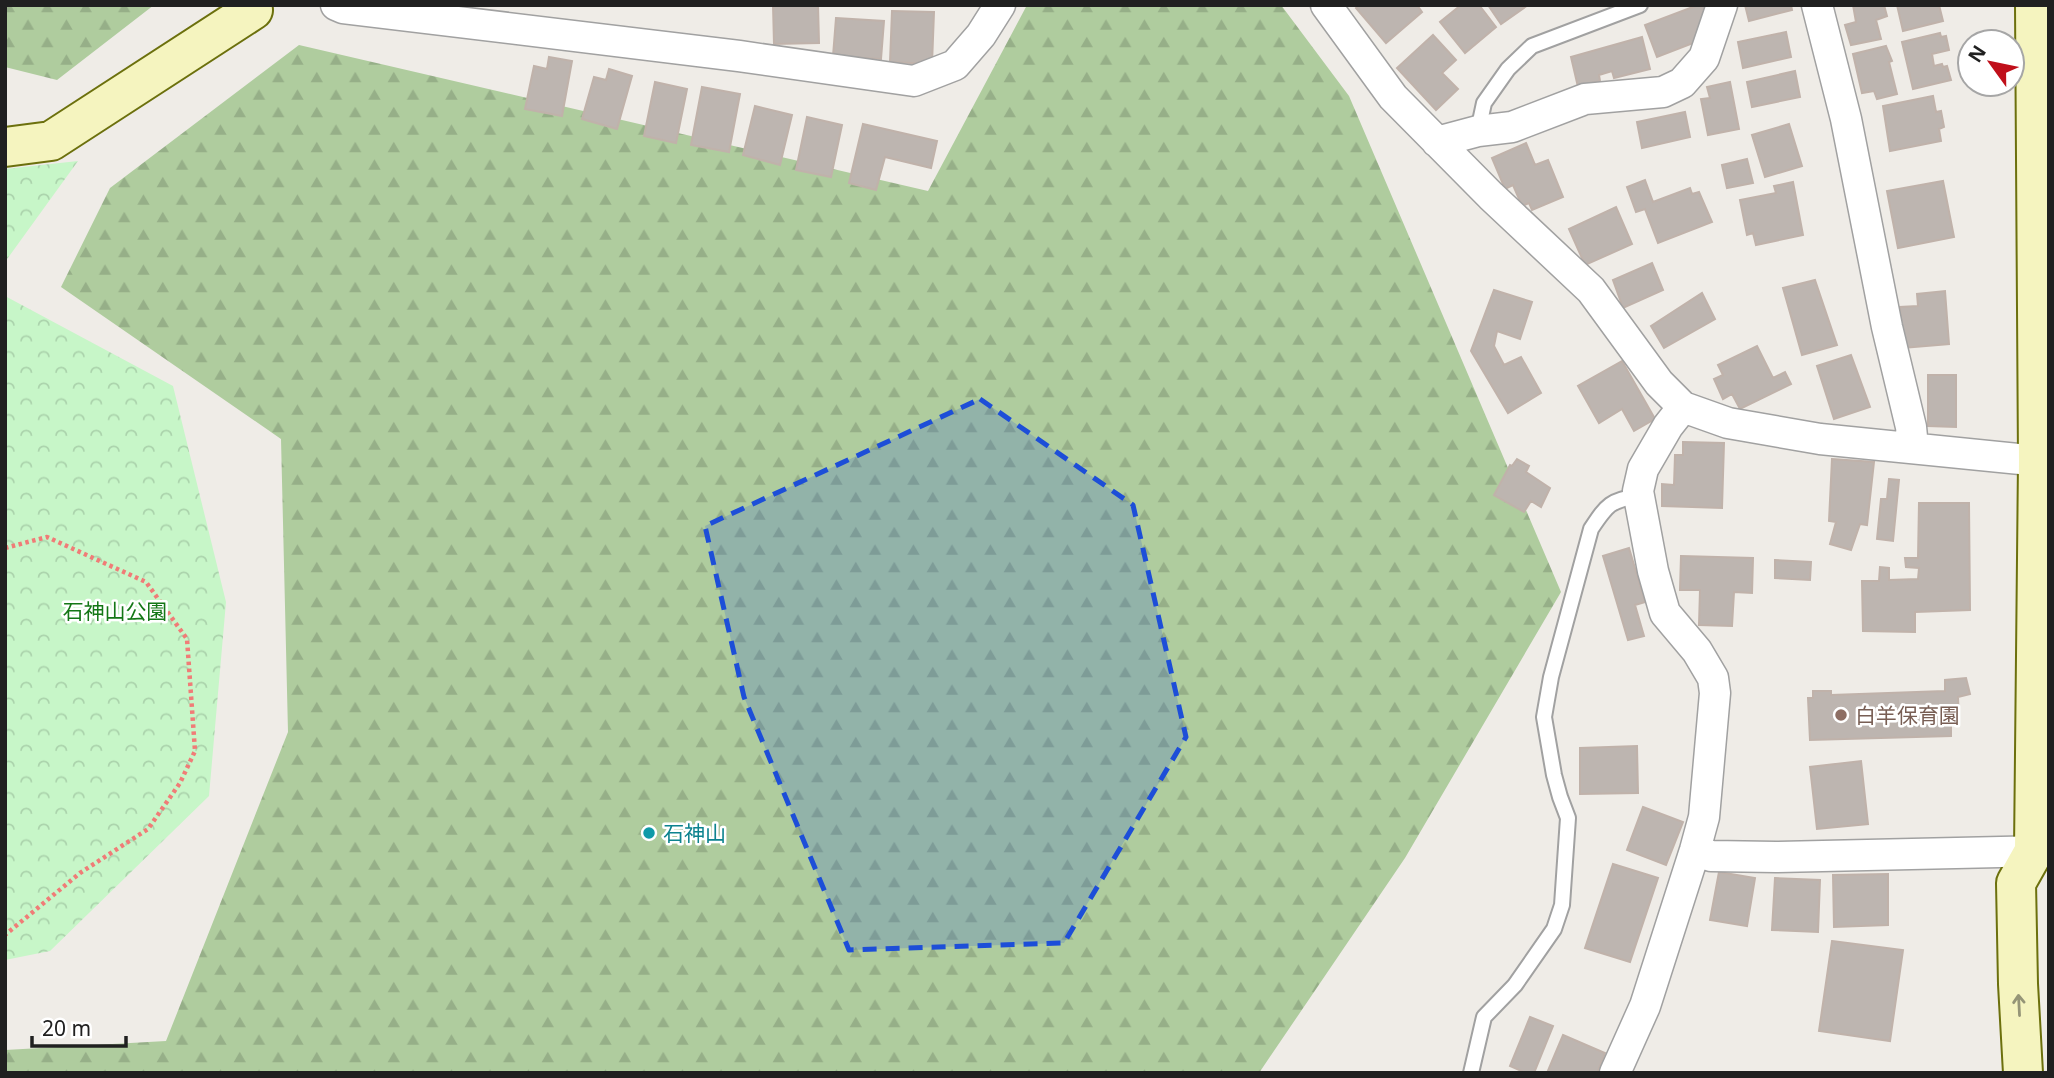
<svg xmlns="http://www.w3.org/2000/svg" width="2054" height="1078" viewBox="0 0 2054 1078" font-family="'Noto Sans','Noto Sans JP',sans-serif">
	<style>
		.forest { fill: url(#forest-firs) }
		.park { fill: url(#park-crowns) }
		.building { fill: #bdb5b0; stroke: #c0b2aa; stroke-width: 2 }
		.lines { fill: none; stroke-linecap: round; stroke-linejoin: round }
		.lane-casing { stroke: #a1a1a1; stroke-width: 18 }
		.street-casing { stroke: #a1a1a1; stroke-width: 33 }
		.secondary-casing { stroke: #6c700d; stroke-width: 42 }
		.path { stroke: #f07c77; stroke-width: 4.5; stroke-dasharray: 3.5 3.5; stroke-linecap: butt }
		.lane { stroke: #fff; stroke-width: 14 }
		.street { stroke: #fff; stroke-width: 30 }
		.secondary { stroke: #f5f4bf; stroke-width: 38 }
		.oneway { stroke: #959577 }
		.marked { fill: #1d4ed8; fill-opacity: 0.2; stroke: #1d4ed8; stroke-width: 5; stroke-dasharray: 14 9; stroke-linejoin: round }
		.education-dot { fill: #8d6e63; stroke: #fff; stroke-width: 2.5 }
		.culture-dot { fill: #0f9aa8; stroke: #fff; stroke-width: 2.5 }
		.labels { text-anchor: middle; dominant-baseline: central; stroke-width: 5; stroke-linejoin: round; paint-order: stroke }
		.park-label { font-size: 21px; fill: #147716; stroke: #fff }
		.education-label { font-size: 21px; fill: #785e54; stroke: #fff; text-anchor: start }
		.culture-label { font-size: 21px; fill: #0d838f; stroke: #fff; text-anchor: start }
	</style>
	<defs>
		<pattern id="forest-firs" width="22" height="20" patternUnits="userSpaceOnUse" patternTransform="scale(1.75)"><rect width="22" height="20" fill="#afcc9e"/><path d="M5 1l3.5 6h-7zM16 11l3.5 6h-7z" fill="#96af88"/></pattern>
		<pattern id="park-crowns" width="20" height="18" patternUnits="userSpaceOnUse" patternTransform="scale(1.75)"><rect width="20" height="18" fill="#c7f6c8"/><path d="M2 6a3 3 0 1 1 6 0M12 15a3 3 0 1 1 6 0" fill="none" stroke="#abd3ac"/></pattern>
	</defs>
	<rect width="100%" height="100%" fill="#efece7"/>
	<path class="forest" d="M5,5H154L57,80L5,67Z
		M1027,5H1281L1349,96L1561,592L1405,858L1259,1073H5V1050L166,1041L288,732L281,439L61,287L110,188L299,45L928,191Z"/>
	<path class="park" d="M78,161L5,262V169Z
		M5,296L173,386L226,602L209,796L50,951L5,960Z"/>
	<path class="building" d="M773,5H818L819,43L774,44Z
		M1359,5H1417L1422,12L1386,43L1356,8Z
		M1461,5H1479L1496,27L1465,53L1440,22Z
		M1488,5H1528L1501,24Z
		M1698,5H1705L1707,24L1701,40L1657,57L1645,25Z
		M1745,5H1791L1792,10L1749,21Z
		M1853,5H1884L1887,16L1876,20L1881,39L1851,45L1845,25L1856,22Z
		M1897,5H1939L1943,21L1903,31Z
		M892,11L934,12L932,64L890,62Z
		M836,18L884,21L881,59L833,56Z
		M1786,32L1791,57L1743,68L1738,42Z
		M1940,33L1941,37L1946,36L1949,50L1932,54L1934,66L1942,64L1943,67L1947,66L1951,80L1913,89L1902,42Z
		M1433,35L1456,60L1442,73L1458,89L1436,110L1397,68Z
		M1642,37L1650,69L1614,78L1612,71L1599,75L1600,81L1578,87L1571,57Z
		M1886,46L1892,61L1889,62L1897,94L1877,99L1874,91L1862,93L1853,54Z
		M549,57L572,61L562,116L525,109L534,66L547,69Z
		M609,69L632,76L617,129L582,119L594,77L606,80Z
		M1795,71L1800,97L1752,107L1747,82Z
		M655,82L687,89L676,143L644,136Z
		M1730,82L1739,129L1708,135L1701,99L1710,98L1707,87Z
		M702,87L740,94L729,152L691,145Z
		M1933,96L1936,112L1941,111L1944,127L1939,129L1941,141L1890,151L1883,106Z
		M755,106L792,115L780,165L743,155Z
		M1685,112L1690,137L1642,148L1637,122Z
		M807,117L842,125L831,177L796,170Z
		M863,124L937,141L931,168L885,157L876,190L849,183Z
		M1789,124L1802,166L1765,177L1752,135Z
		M1526,143L1535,165L1548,160L1563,197L1532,210L1529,203L1522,206L1513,185L1505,189L1492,158Z
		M1747,159L1753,183L1727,188L1722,165Z
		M1645,180L1653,202L1690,188L1692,194L1699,192L1712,222L1658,243L1645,209L1636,212L1627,187Z
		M1943,181L1954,237L1898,248L1887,191Z
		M1793,182L1803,235L1756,245L1753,233L1747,235L1740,200L1776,193L1774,186Z
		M1616,207L1632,244L1585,265L1569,229Z
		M1652,263L1663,290L1623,308L1613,280Z
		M1815,280L1837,345L1802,355L1783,288Z
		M1494,290L1532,302L1520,339L1497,331L1494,346L1504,365L1521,357L1541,393L1508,413L1471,351Z
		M1945,291L1949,344L1903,348L1900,307L1918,306L1917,294Z
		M1702,293L1715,319L1664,348L1651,326Z
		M1757,346L1773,378L1785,372L1791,384L1740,409L1732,394L1723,399L1714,379L1723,375L1718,365Z
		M1851,355L1870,407L1834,419L1817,366Z
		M1622,361L1655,419L1634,431L1622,409L1599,423L1578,386Z
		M1928,375H1956V427L1928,426Z
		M1683,442L1724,443L1722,508L1662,506V484L1674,485L1675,455H1683Z
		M1517,459L1529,466L1526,472L1550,488L1541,507L1531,501L1524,512L1494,495L1510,465L1512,466Z
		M1832,459L1874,462L1867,525L1860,524L1851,550L1830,544L1836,522L1829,521Z
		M1889,479L1899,480L1893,541L1877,539L1881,499H1887Z
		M1919,503H1969L1970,610L1915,612V632L1863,631L1862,581H1879L1880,567L1889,568V580L1918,579L1919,568L1906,567L1905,558H1918Z
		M1629,548L1645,602L1635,605L1644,636L1628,640L1603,556Z
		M1681,556L1753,558L1752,593L1734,592L1732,626L1699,625L1700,590H1680Z
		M1775,560L1811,562L1810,580L1775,578Z
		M1966,678L1970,694L1958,697L1959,723H1951V736L1810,740L1808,698H1813V691H1831V695L1945,691V680Z
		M1637,746L1638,793L1580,794V748Z
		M1861,761L1868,824L1817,829L1810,767Z
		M1643,807L1683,822L1666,865L1627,850Z
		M1613,864L1658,878L1630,962L1585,948Z
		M1719,872L1755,878L1747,926L1710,920Z
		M1888,874V925L1834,927L1833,875Z
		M1775,878L1820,880L1818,932L1772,930Z
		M1832,941L1903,950L1890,1041L1819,1031Z
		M1530,1017L1553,1026L1534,1073H1526L1510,1066Z
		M1563,1035L1605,1053L1597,1073H1547Z"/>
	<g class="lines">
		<g class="lane-casing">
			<path id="lane" d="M1478,131L1484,103L1508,69L1532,46L1640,5
				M1471,1073L1484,1017L1515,985L1554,929L1562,905L1568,818L1560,797L1554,775L1544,717L1551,677L1591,529C1607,505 1610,500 1639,496"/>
		</g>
		<g class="street-casing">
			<path id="street" d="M336,5L343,8L739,56L914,81L955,65L981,35L1000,5
				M1326,5L1393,97L1491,196L1591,290L1659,383L1683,407L1728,423L1820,439L2049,462
				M1817,5L1846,119L1887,327L1911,427L1913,447
				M1437,142L1478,131L1512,127L1585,99L1663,92L1682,83L1704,58L1722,5
				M1695,850L1711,856L1776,857L2049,851
				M1615,1073L1645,1006L1695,850L1704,817L1715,693L1713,678L1697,651L1665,613L1653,571L1638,491L1643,469L1668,426L1683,407"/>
		</g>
		<g class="secondary-casing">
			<path id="secondary" d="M5,147L51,141L253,10
				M2023,1073L2018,984L2016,883L2034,851L2038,461L2035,5"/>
		</g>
		<path class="path" d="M5,548L47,537L146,582L187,639L195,751L180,783L148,829L80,873L5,935"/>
		<use href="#lane" class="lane"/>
		<use href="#street" class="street"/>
		<use href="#secondary" class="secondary"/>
	</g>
	<defs><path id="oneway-shaft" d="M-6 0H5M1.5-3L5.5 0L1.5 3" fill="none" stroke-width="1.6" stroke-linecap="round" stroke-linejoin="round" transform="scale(1.75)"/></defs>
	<use class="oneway" href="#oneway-shaft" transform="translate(2019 1005) rotate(-93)"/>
	<path class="marked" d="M980,399L1133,505L1186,737L1064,943L849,950L744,697L705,526Z"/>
	<circle class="education-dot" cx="1841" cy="715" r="7"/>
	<circle class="culture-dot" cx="649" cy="833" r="7"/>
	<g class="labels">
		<g class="park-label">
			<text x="115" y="611">石神山公園</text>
		</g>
		<g class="education-label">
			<text x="1855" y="715">白羊保育園</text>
		</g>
		<g class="culture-label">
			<text x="663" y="833">石神山</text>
		</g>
	</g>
	<rect width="2054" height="1078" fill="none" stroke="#202020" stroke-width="14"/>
	<g transform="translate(1991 63) rotate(303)"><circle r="33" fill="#ffffff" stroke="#a6a6a6" stroke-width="2"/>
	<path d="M0-5L12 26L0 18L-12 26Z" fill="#c00f1a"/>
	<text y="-10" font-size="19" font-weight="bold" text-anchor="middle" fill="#202020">N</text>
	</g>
	<path d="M32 1036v10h94v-10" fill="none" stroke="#202020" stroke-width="3.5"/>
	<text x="42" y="1036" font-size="21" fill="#202020" stroke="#ffffff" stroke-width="5" paint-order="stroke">20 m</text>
</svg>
